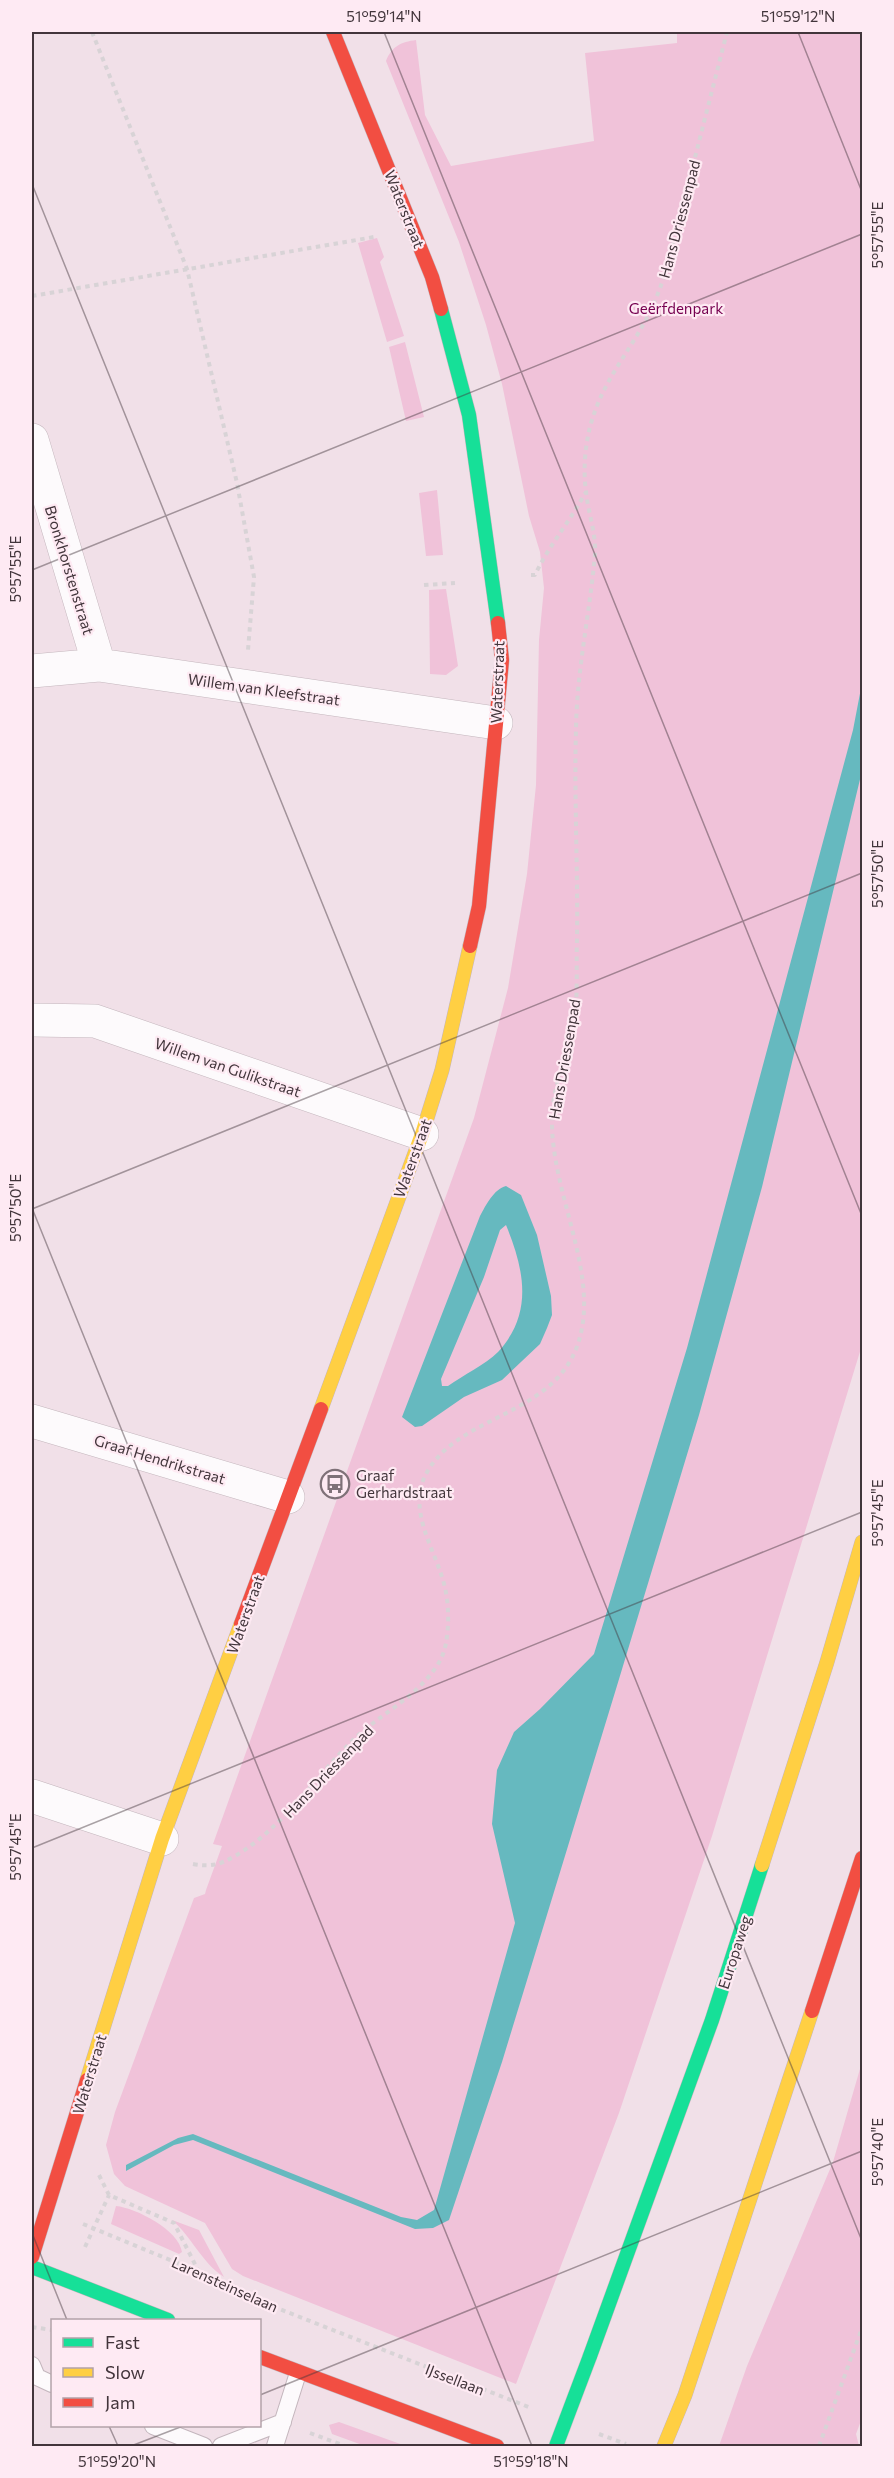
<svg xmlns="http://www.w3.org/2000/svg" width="894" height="2478" viewBox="0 0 894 2478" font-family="Commissioner,sans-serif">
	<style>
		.green { fill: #f0c2d9 }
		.water { fill: #66b9bf; fill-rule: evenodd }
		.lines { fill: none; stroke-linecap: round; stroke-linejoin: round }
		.lane-casing { stroke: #c4b6bd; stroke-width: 18 }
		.street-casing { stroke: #c4b6bd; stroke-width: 34 }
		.fast-casing { stroke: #c4b6bd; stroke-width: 15 }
		.slow-casing { stroke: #c4b6bd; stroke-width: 15 }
		.jam-casing { stroke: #c4b6bd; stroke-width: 15 }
		.path { stroke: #d8d3d6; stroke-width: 4; stroke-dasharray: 4.5 4.5; stroke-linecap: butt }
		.lane { stroke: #fdfafc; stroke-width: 16 }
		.street { stroke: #fdfafc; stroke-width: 33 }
		.fast { stroke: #16e098; stroke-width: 14 }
		.slow { stroke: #ffcf43; stroke-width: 14 }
		.jam { stroke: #f24e42; stroke-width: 14 }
		.fast-bridge-casing { stroke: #c9c0c5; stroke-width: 15; stroke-linecap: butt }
		.fast-bridge { stroke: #16e098; stroke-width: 14 }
		.ticks { fill: none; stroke: #42353b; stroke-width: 1.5; stroke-opacity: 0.45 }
		.labels { text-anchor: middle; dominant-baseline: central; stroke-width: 4.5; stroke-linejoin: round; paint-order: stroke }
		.street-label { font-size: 15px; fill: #42353b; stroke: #feeaf3 }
		.park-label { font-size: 15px; fill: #760050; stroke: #feeaf3 }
		.poi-label { font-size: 15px; fill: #42353b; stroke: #feeaf3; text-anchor: start }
		.neatline { fill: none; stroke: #42353b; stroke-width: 2 }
		.ticks-label { font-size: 15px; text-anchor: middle; fill: #42353b }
	</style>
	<rect width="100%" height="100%" fill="#f1e0e8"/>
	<path class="green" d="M677,32H862V1345L712,1836L619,2113L516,2384L243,2276L232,2269L205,2223L125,2186L114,2174L106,2145L115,2112L194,1898L205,1894L206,1890L222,1846L213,1844L474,1118L508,988L527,874L536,785L539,640L544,588L540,552L529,516L502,384L486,325L459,242L386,61C392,46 401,42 416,40L425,115L451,166L594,141L585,53L677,43Z
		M377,238L384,257L380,262L404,336L387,342L358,243Z
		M405,342L424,417L406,421L389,347Z
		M437,490L443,555L426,556L419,493Z
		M446,589L458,666L446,675L430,674L429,590Z
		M862,2062V2418L856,2434L859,2446H719L747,2366L833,2162Z
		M116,2206C136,2208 179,2230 182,2252L179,2254L111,2224Z
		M172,2220L199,2230L224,2277C201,2262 192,2237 172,2220Z
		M339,2422L406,2446H365L332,2434L329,2425Z"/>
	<path class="water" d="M862,683V771L762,1187L699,1415L616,1689L502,2062L449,2220L433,2228L415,2229L193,2140L174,2145L126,2171V2165L178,2138L193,2134L401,2217L417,2220L434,2210L515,1923L492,1824L497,1770L514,1732L540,1709L594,1654L687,1348L853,730Z
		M506,1186L521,1195L537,1235L551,1296L552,1315L547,1328L540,1344L502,1380L464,1397L422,1426L415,1427L402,1417L480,1216C486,1205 494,1189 506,1186ZM506,1225C524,1269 534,1313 498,1352C485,1365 463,1375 448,1386H442L441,1379L484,1277L500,1230Z"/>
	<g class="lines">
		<g class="lane-casing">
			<path id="lane" d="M32,2365L37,2377L52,2384
				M153,2426L204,2446
				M221,2446L283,2422
				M275,2446L298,2373"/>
		</g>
		<g class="street-casing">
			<path id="street" d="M32,440L99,665
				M32,671L99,665L496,723
				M32,1020L95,1021L422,1134
				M32,1421L288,1497
				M32,1796L162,1839"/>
		</g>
		<g class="fast-casing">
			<path id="fast" d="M441,309L469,415L498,623
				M32,2267L168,2320
				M590,2356L712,2020L762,1865"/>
		</g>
		<g class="slow-casing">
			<path id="slow" d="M321,1409L422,1134L442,1070L470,946
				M762,1865L827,1662L862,1542
				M87,2080L162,1839L241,1624
				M664,2446L685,2395L812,2011"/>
		</g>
		<g class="jam-casing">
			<path id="jam" d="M333,32L432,277L441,309
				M470,946L479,906L502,660L498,623
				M241,1624L321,1409
				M812,2011L862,1858
				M32,2257L87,2080
				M260,2357L497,2446"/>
		</g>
		<path class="path" d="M92,32L187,269L237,483L254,577L248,650
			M32,296L374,237
			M531,575H535C549,545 570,522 585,493
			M424,585L455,583
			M193,1864C210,1867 220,1865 235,1856C283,1828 314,1778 353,1740C377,1717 409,1701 430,1675C438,1666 444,1655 446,1643C449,1626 449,1605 445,1588C437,1551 406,1512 426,1474C460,1410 566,1418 582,1328C594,1264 551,1188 552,1120C552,1084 570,1049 575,1013C578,989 576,963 577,939C578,869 574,798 576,728C577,669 590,612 595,554C596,532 588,513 586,491C583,471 585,447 590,427C603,377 633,350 653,305C658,294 662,283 666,271L727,32
			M99,2175L109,2195L174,2223L199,2272
			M83,2224L199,2272L249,2297L531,2408
			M85,2247L109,2195
			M32,2327L52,2330
			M310,2433L345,2446
			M599,2434L626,2444
			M819,2446L862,2328"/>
		<use href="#lane" class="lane"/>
		<use href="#street" class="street"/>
		<use href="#fast" class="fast"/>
		<use href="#slow" class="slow"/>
		<use href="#jam" class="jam"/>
		<g class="fast-bridge-casing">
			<path id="fast-bridge" d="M556,2446L590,2356"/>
		</g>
		<use href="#fast-bridge" class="fast-bridge"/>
	</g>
	<path class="ticks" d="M384,32L862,1216M798,32L862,192M32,184L862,2241M32,570L862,234M32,1208L532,2446M32,1209L862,873M32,1848L862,1512M32,2233L67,2320M260,2395L862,2151M109,2426L118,2446M131,2446L183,2426"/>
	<defs>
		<g id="bus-ring" transform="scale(1.5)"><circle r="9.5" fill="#feeaf3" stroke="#7f7178" stroke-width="1.5"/><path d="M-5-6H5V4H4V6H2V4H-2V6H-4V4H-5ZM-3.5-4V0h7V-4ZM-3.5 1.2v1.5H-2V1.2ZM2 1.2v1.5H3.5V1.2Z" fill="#7f7178"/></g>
	</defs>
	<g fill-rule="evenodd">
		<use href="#bus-ring" x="335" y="1484"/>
	</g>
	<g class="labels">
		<g class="street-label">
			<text transform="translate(405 209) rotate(68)">Waterstraat</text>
			<text transform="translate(679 219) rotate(-75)">Hans Driessenpad</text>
			<text transform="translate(70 570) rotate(73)">Bronkhorstenstraat</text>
			<text transform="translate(497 682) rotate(-88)">Waterstraat</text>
			<text transform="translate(264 689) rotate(8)">Willem van Kleefstraat</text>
			<text transform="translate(564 1059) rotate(-80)">Hans Driessenpad</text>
			<text transform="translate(228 1067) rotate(19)">Willem van Gulikstraat</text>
			<text transform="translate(412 1158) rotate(-70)">Waterstraat</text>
			<text transform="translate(160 1459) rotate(17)">Graaf Hendrikstraat</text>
			<text transform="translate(245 1614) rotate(-70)">Waterstraat</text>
			<text transform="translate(328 1771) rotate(-46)">Hans Driessenpad</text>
			<text transform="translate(734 1952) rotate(-72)">Europaweg</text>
			<text transform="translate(89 2074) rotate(-73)">Waterstraat</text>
			<text transform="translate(225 2284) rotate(24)">Larensteinselaan</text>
			<text transform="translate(455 2379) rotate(21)">IJssellaan</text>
		</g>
		<g class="park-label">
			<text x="676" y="308">Geërfdenpark</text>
		</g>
		<g class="poi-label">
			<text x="356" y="1475">Graaf<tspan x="356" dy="17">Gerhardstraat</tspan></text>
		</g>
	</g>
	<rect width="894" height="2478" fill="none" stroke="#feeaf3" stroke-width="66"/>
	<rect x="51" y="2319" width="210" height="108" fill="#feeaf3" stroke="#b3a2a9" stroke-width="1.5"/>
	<rect x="63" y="2338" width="30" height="9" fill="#16e098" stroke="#b3a2a9" stroke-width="1.5"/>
	<text x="105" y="2349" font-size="18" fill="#42353b">Fast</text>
	<rect x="63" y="2368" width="30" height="9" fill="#ffcf43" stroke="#b3a2a9" stroke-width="1.5"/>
	<text x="105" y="2379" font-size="18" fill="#42353b">Slow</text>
	<rect x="63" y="2398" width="30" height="9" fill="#f24e42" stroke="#b3a2a9" stroke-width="1.5"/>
	<text x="105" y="2409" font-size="18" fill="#42353b">Jam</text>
	<rect x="33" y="33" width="828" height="2412" class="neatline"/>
	<g class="ticks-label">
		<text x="384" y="22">51°59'14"N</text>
		<text x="798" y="22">51°59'12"N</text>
		<text transform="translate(878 235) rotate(-90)" y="5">5°57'55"E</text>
		<text transform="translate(16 569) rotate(-90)" y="5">5°57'55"E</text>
		<text transform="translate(878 874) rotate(-90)" y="5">5°57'50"E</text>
		<text transform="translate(16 1208) rotate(-90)" y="5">5°57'50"E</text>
		<text transform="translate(878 1513) rotate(-90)" y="5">5°57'45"E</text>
		<text transform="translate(16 1847) rotate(-90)" y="5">5°57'45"E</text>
		<text transform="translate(878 2152) rotate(-90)" y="5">5°57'40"E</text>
		<text x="117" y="2467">51°59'20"N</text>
		<text x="531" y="2467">51°59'18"N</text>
	</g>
</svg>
